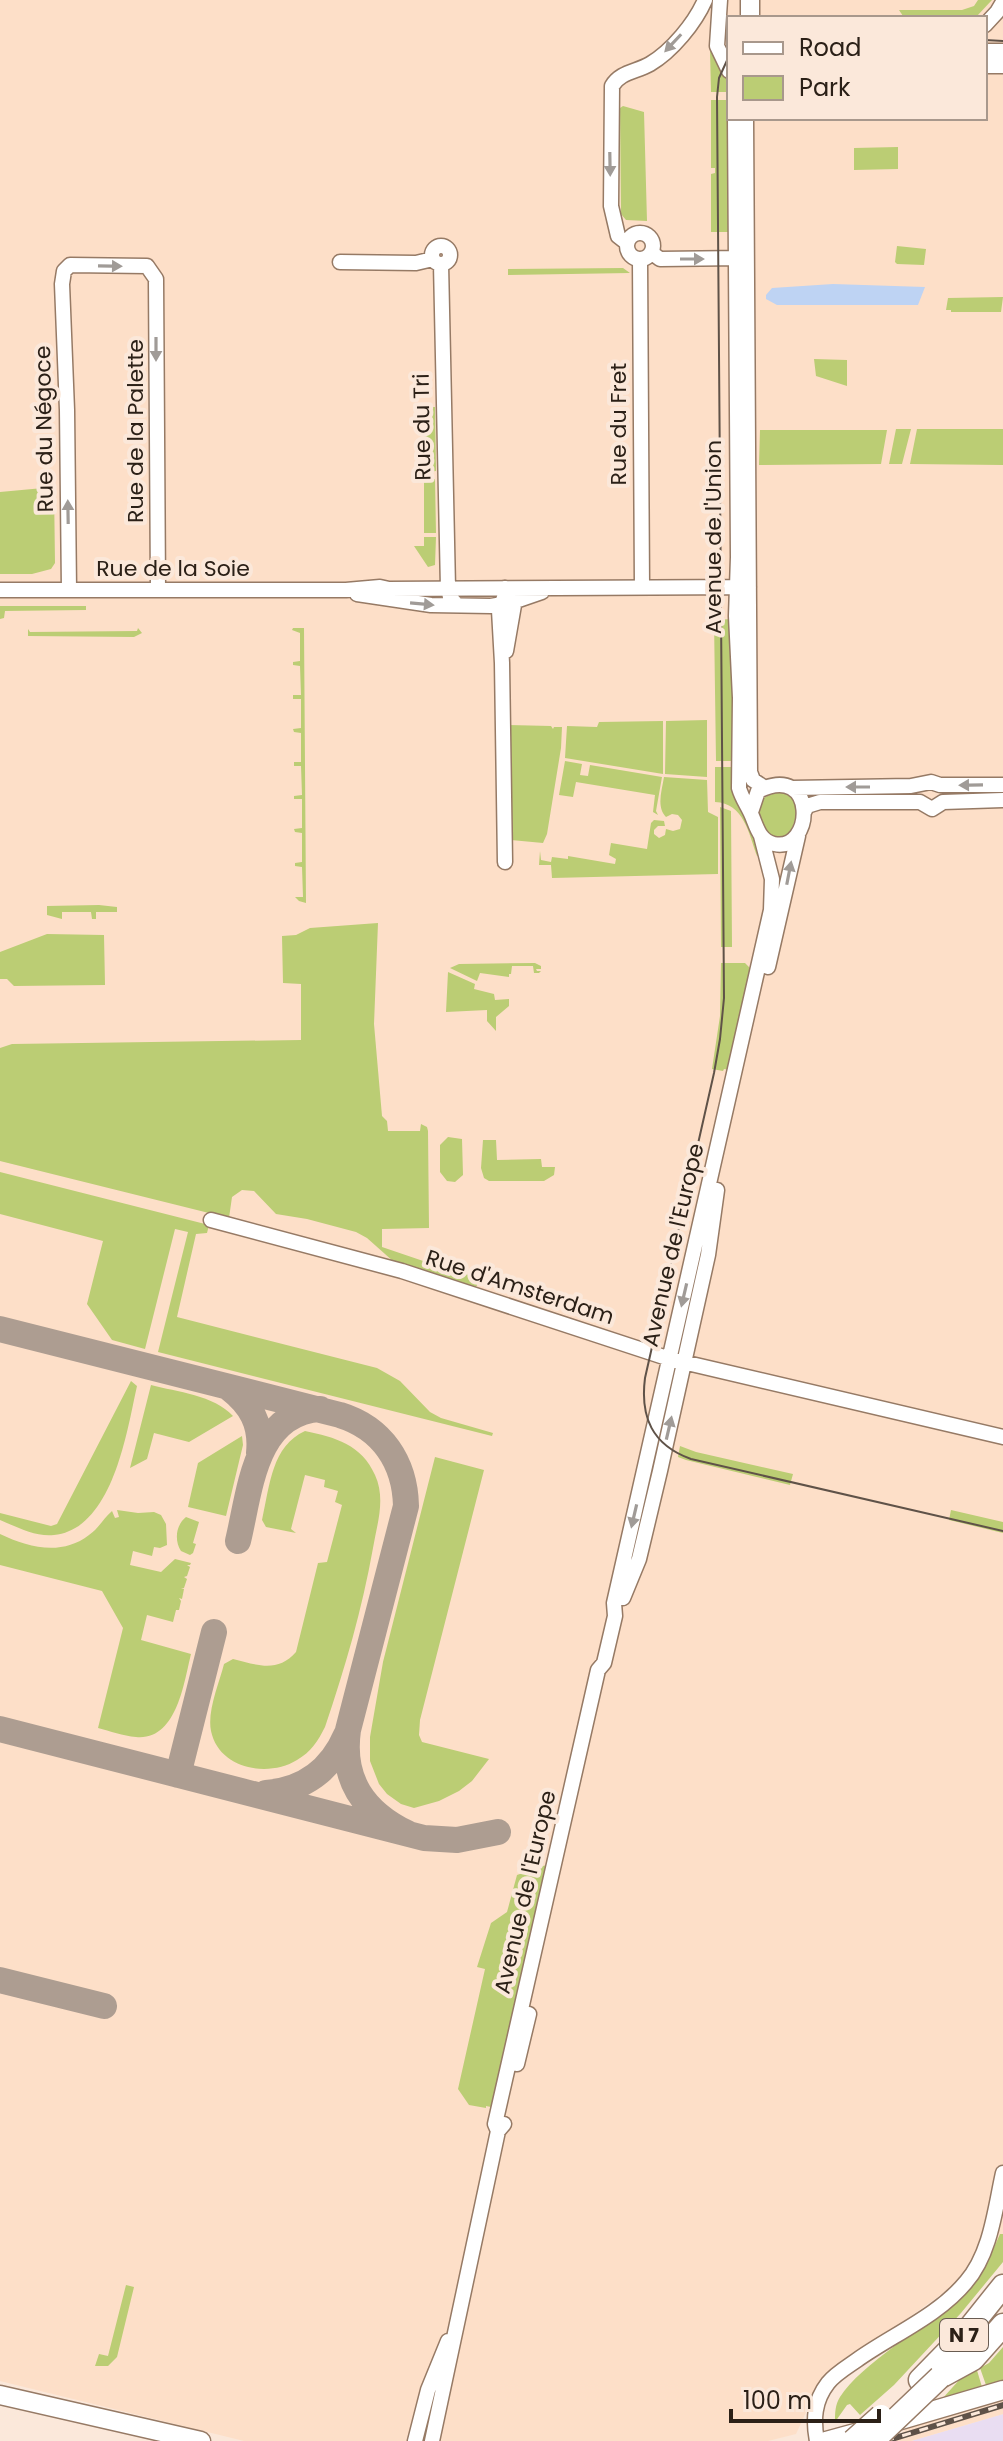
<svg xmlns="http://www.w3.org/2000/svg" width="1003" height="2441" viewBox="0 0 1003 2441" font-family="Poppins,sans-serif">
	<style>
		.commercial { fill: #e9ddf2 }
		.built { fill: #fddfc8; fill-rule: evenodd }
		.green { fill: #bbcd74 }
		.water { fill: #bed3f3 }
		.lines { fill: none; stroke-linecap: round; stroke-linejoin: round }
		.taxiway { stroke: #ad9d91; stroke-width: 26 }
		.minor-casing { stroke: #967a65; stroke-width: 17 }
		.major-casing { stroke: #967a65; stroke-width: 21 }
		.highway-casing { stroke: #967a65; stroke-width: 25 }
		.minor { stroke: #fff; stroke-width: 14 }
		.major { stroke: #fff; stroke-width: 18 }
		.highway { stroke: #fff; stroke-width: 22 }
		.tram { stroke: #5f5248; stroke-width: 2 }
		.rail-casing { stroke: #5f5248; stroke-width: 6 }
		.rail { stroke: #fbe8da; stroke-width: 3; stroke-dasharray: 9; stroke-linecap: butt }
		.highway-bridge-casing { stroke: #967a65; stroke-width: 25; stroke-linecap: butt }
		.highway-bridge { stroke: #fff; stroke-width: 22 }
		.oneway { fill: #a09b97 }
		.labels { text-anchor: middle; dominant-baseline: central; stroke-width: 8; stroke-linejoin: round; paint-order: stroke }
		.shield { fill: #fbe8da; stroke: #695c52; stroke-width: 2 }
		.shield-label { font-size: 20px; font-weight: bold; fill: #2b2017 }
		.street-label { font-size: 22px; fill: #2b2017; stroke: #fbe8da }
	</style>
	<rect width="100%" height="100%" fill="#fbe8da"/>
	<path class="commercial" d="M1003,2414V2441H911L942,2432Z"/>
	<path class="built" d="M0,0H1003V2237L953,2286L821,2380L796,2434L768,2441H244L0,2381ZM729,18H985V118H729Z
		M1003,2399V2414L911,2441H893L908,2427Z"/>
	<path class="green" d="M978,0H992L977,16L970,18H899L903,16L899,10H962L974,6Z
		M710,50L728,80L729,92H711Z
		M711,100H729L731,232H711V174L715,173V168H711Z
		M623,106L644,112L647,221L626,220L621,214L620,108Z
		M898,147V169L854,170V148Z
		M897,246L926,249L924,265L897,264L895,262Z
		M623,268L630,273L508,275V269Z
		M1003,297L1001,312H951V310H946L948,298Z
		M814,359L847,360V386L816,376Z
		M423,407H435L436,471L428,472L427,437L423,436Z
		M896,429H911L902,464H889Z
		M917,429H1003V465L910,464Z
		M760,430H887L881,464L759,465Z
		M435,479L436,533H424V480Z
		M54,487L55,563L51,569L32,574H0V492Z
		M424,537H436L435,565L428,567L414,546H424Z
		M0,606H86V610L5,611L4,618L0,619Z
		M732,619L735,761H716L714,620Z
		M138,628L142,633L134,637L28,636V629L30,632L137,631Z
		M293,628H304L306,903L299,901L295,897H303L302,867L295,866V863L302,862V833L295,832L294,829L302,828V799H294V796L302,795L301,766H294V762H301V733L294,732L293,729L301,728V699H293V695H301L300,666L293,665V662L300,661V633L292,630Z
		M707,720V777L665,774L666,721Z
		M663,721V774L565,758L567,726L597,727L599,722Z
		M509,725L551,726L553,729L554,727H562L561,748L547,834L543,843L511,840Z
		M565,761L582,764L580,775L588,776L590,765L662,777L656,811L658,815L653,812L655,795L576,782L573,797L559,795Z
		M715,767H735L761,855L757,856C749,834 744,803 715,802Z
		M664,777L707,780L708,812L718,817V874L552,878L551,865H539L540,851L541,860L551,862L552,857L568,859V856L615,864L616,859L609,855L611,843L647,849L651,823L654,820L664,821L665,826H658L654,830V834L659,838L665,835L666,829L673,831L680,829L682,820L678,815L672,814L666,817C656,807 662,790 664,777Z
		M788,791L798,807C793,826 793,842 768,836C753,807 753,795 788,791Z
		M720,807L731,811L732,947H721Z
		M99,905L117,907V912H96V919H92L91,912H62V919L47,915V906Z
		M378,923L374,1024L382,1116L387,1121L388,1131H420L421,1124L427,1127L428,1131L429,1228L382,1229V1247L432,1264L449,1267L481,1280L475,1288H470L394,1262L367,1238L356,1232L307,1219L276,1214L254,1191L242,1190L232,1197L229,1218L0,1161V1048L12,1044L301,1040V984L283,983L282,936L296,935L310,928Z
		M47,934L104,935L105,985L14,986L7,979H0V952Z
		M535,963L541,966V969H536L537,971H541L539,973H534L533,966H512L511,974H509V977L480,973L477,981L450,968L459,964Z
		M721,963H745L752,970L731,1070L724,1069L723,1071L712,1069L720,1016Z
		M448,972L475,984L474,989L494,994L495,1000L509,999V1006L496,1017V1031L487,1021V1010L446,1012Z
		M448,1137L462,1139L463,1175L455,1182L447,1181L440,1172V1145Z
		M483,1140H496L497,1160L541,1159L542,1167H555L554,1175L544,1181H489L484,1178L481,1168Z
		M0,1172L209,1225L207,1233L196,1234L177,1317L377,1368L400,1381L430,1412L441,1418L493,1433L492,1436L158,1352L188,1232L175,1229L145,1349L112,1340L87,1304L103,1241L0,1214Z
		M131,1381L137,1386C127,1431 113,1529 54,1535C35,1537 17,1527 0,1520V1513L51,1526L57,1524Z
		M151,1385C177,1392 214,1395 233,1416L189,1442L154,1433L147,1459L130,1468Z
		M305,1431C335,1437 362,1445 375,1475C386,1499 377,1524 373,1548C362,1610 345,1668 325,1727C318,1741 311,1752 297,1760C268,1778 219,1769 211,1731C207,1711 219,1684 224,1664L233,1659C257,1665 278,1673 296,1652L318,1563L327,1562L342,1505L335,1502L338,1491L324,1487L325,1480L305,1475L291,1529L296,1533L266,1527L262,1520C270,1484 272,1446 305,1431Z
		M242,1436L243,1445L226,1516L188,1507L198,1463Z
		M680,1446L696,1452L793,1474L790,1485L686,1460L678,1457Z
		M435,1457L484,1470L420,1720L419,1735L422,1742L489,1759L472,1781L459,1791L439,1801L414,1808L401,1804L387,1794L379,1784L370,1761V1737L383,1662Z
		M117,1510L138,1513L154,1512L161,1515L166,1524L167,1545L160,1548L154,1547L152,1556L133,1551L130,1565L161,1572L175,1559L191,1563L190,1565H187L190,1567L187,1576L184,1577L187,1579L184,1588H181L184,1589L182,1599L179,1598L181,1601L179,1610H176L173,1622L147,1615L141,1640L191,1654C184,1682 177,1741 136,1737C123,1736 110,1731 98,1728L123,1628L102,1591L0,1565V1534C29,1548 62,1556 89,1535C98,1529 103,1519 111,1512L112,1511L115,1518L119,1517Z
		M951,1510L1003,1522V1533L949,1520Z
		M186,1517L199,1522L193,1543L196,1544L193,1553L190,1555L181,1551C174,1540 176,1525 186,1517Z
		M549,1864L491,2107L486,2106V2108L469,2105L458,2089L485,1969L477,1967L491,1923L507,1912L517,1875Z
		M1000,2234H1003V2262L961,2313L894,2385L860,2415L850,2404L847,2405L835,2422C835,2413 835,2405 840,2397C860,2365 926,2325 959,2301C979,2282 989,2259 1000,2234Z
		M126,2285L134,2287L117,2357L108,2366H95L99,2354L108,2356Z
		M1003,2347V2380L986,2385L980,2368L989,2363Z
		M976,2367L982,2387L942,2399L961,2378Z"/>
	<path class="water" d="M833,284L925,287L918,305H777L766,299V295L772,288Z"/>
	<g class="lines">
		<path class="taxiway" d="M0,1329L340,1415C382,1428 405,1462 406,1506L348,1730C341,1780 364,1812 407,1833
			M229,1388C251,1405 262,1424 259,1453
			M238,1541C250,1492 254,1413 320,1409
			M0,1729L424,1838L457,1840L498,1832
			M178,1775L214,1632
			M266,1793C303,1790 331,1770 346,1735
			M0,1980L104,2006"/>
		<g class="minor-casing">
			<path id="minor" d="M720,0L717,46L729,71
				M985,25L997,12L1003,2
				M985,66H1003
				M735,118L738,557L736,616L740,698L739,788C742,799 748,806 752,816C757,828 760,841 774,844C814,853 818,761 758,791L751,812
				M746,118L750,772L753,780L765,788
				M627 246a13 13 0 1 1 26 0a13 13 0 1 1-26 0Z
				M627,243L618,236L611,206L612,86C620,72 636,72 650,64C672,51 695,23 705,0
				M432 255a9 9 0 1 1 18 0a9 9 0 1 1-18 0Z
				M652,253L660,259L742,258
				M640,260L642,588
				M340,262L416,263L433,259
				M441,264L448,588L450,597L457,605
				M0,590H346L380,587L389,589L749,587
				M69,590L67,410L62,284L64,271L70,265L147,266L156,279L158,590
				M357,594L431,605L491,606L513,602L542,592
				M506,596L514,605L506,651
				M792,788L911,786L931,782L940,785H1003
				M804,812L807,806L820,802H920L932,809L943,802L1003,800
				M505,862L502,663L499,610L505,595V588
				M768,967L798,836
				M211,1220L402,1271L670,1359L1003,1437
				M623,1598L639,1559L660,1471L708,1255L717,1190
				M517,2064L529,2014
				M498,2131L495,2124L598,1670L604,1663L615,1616L614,1603L771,910L772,879L761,836
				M415,2441L428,2390L448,2341
				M432,2441L498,2131L504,2124
				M817,2441C813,2420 814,2401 828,2383C835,2374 847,2367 857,2360C892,2335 938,2316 966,2282C991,2253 995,2209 1003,2173"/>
		</g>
		<g class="major-casing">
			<path id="major" d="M750,18V0
				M985,53H1003
				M0,2395L201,2441
				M894,2422L1003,2390
				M826,2441L866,2430"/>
		</g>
		<g class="highway-casing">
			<path id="highway" d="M940,2377L973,2359L1003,2325
				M920,2380L963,2336L1003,2286"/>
		</g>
		<use href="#minor" class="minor"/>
		<use href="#major" class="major"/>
		<use href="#highway" class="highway"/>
		<path class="tram" d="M985,40L1003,41
			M729,56L719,78L717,97L724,998L720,1039L714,1073L645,1378C640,1417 652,1445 691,1459L1003,1531"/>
		<g class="rail-casing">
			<path id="rail" d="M885,2441L1003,2405"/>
		</g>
		<use href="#rail" class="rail"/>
		<g class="highway-bridge-casing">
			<path id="highway-bridge" d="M853,2441L881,2416
				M873,2441L940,2377"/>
		</g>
		<use href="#highway-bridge" class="highway-bridge"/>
	</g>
	<defs><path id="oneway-solid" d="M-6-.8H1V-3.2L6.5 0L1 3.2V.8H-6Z" transform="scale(2)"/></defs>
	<g class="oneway">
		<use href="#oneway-solid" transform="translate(673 43) rotate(133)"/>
		<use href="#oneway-solid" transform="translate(610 164) rotate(89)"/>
		<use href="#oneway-solid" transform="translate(692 259)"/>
		<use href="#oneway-solid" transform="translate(110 266) rotate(1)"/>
		<use href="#oneway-solid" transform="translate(156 349) rotate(90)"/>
		<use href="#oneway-solid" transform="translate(68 512) rotate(-91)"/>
		<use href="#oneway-solid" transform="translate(422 604) rotate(5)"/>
		<use href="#oneway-solid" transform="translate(971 785) rotate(179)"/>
		<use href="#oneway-solid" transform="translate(858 787) rotate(180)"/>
		<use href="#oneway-solid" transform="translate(789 873) rotate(-79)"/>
		<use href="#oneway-solid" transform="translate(684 1295) rotate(103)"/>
		<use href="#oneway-solid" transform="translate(669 1428) rotate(-77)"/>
		<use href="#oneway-solid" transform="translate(634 1516) rotate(103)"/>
	</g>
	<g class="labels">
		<rect class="shield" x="940" y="2319" width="48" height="32" rx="6"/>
		<g class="shield-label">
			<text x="964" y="2335">N 7</text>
		</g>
		<g class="street-label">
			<text transform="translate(618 424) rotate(-90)">Rue du Fret</text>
			<text transform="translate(422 427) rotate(-91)">Rue du Tri</text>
			<text transform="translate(44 429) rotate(-91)">Rue du Négoce</text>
			<text transform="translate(135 431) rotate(-90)">Rue de la Palette</text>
			<text transform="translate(713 537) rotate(-90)">Avenue de l'Union</text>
			<text x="173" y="568">Rue de la Soie</text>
			<text transform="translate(673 1245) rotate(-77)">Avenue de l'Europe</text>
			<text transform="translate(520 1287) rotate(18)">Rue d'Amsterdam</text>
			<text transform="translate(525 1892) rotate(-77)">Avenue de l'Europe</text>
		</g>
	</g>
	<rect x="727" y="16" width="260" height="104" fill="#fbe8da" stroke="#a8988c" stroke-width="2"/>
	<rect x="743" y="42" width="40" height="12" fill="#ffffff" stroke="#a8988c" stroke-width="2"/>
	<text x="799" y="56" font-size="24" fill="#2b2017">Road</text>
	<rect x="743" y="76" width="40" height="24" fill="#bbcd74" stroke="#a8988c" stroke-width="2"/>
	<text x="799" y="96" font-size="24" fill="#2b2017">Park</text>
	<path d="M731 2409v12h148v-12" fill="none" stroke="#2b2017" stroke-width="4"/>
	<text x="743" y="2409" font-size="24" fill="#2b2017" stroke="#fbe8da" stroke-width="6" paint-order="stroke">100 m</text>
</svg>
